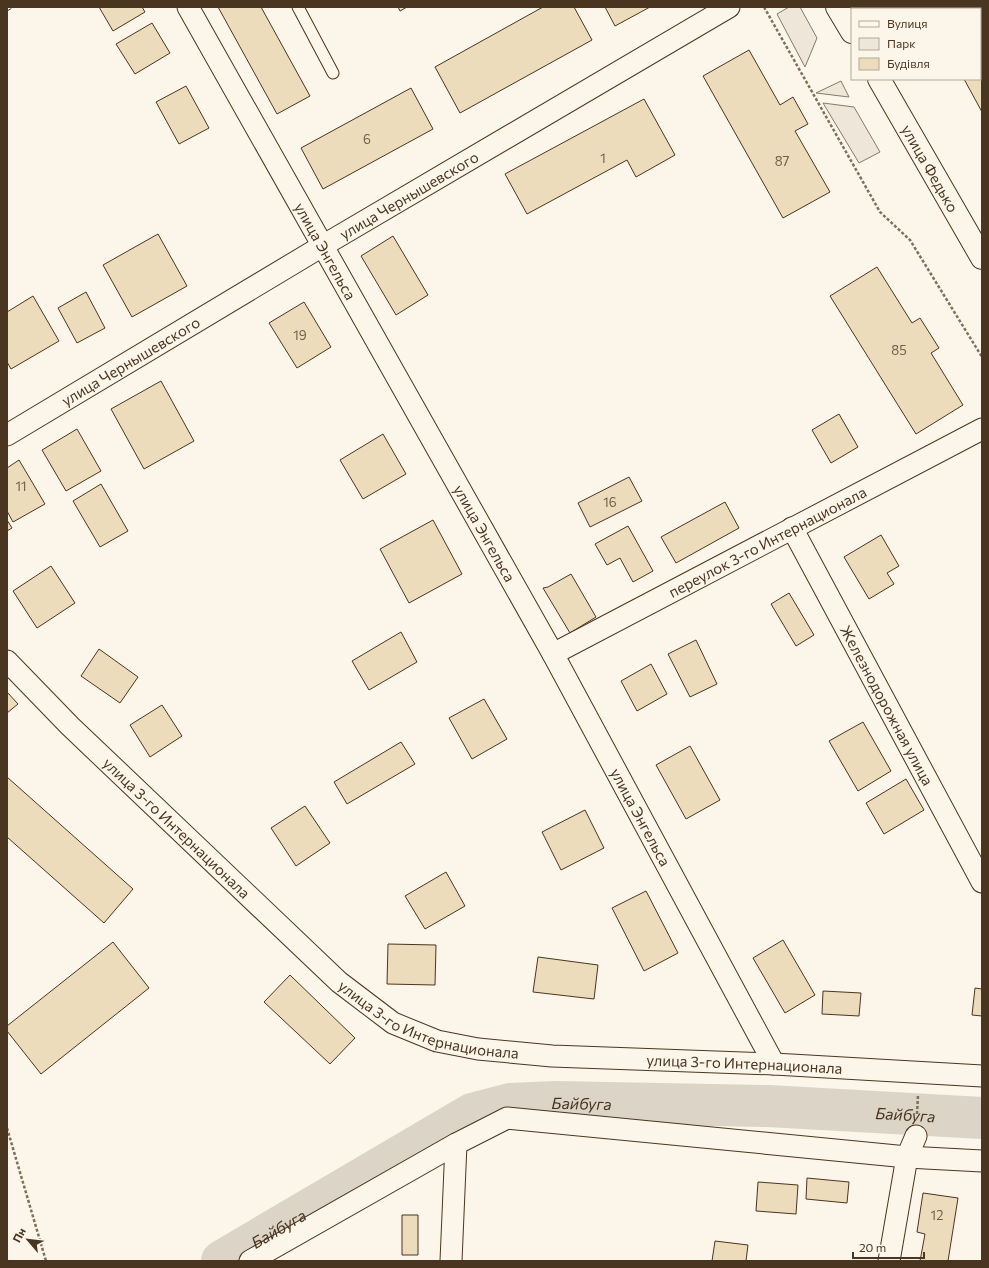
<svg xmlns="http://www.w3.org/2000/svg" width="989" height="1268" viewBox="0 0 989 1268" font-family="Commissioner,sans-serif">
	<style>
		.green { fill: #ede6d9; stroke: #887966 }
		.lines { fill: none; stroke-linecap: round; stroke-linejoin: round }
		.river { stroke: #dcd4c6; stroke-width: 42 }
		.building { fill: #ecdcbc; stroke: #4a3520 }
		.lane-casing { stroke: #4a3520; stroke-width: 13 }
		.street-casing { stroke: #4a3520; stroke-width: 23 }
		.secondary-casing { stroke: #4a3520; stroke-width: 24 }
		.path { stroke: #7f6f5c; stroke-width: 2.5; stroke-dasharray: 3 2; stroke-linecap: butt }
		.lane { stroke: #fbf6e9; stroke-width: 11 }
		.street { stroke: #fbf6e9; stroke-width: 21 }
		.secondary { stroke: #fbf6e9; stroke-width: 22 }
		.fence { stroke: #4a3520; stroke-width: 1; stroke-dasharray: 5 2; stroke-linecap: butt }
		.labels { text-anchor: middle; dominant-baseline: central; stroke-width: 3; stroke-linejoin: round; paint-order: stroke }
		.number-label { font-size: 13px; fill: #725f47 }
		.street-label { font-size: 15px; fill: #4a3520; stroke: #fbf6e9 }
		.water-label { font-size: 16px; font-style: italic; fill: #4a3520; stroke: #fbf6e9 }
	</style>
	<rect width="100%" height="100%" fill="#fbf6e9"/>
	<path class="green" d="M789,7H800L817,38L805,67L777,14Z
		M841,81L849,97L816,93Z
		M823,103L854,107L880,152L859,163Z"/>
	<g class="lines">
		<path class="river" id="s1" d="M222,1261L472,1114L510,1104L556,1102L768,1106L982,1118"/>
	</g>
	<path class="building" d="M99,7H142L145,12L113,31Z
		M218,7H261L310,96L277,114Z
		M398,7H407L400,11Z
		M543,7H574L592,40L460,113L435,67Z
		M605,7H650L615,26Z
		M925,7H980L982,12V112L964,79H980V9H926Z
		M152,23L170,53L135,74L116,44Z
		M749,50L780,105L793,97L808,124L795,131L830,192L783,218L703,76Z
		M186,86L209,128L179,144L156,102Z
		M411,88L433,129L323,189L301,148Z
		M644,99L675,155L636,177L627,160L527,214L505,174Z
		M158,234L187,286L132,317L103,265Z
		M393,236L428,295L396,315L361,256Z
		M877,267L912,323L920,318L939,348L931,353L963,405L916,434L830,296Z
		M86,292L105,328L77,343L58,308Z
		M33,296L59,341L11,369L7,362V312Z
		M304,302L331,347L297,368L269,323Z
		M161,381L194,441L144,469L111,409Z
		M839,414L858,447L831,463L812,430Z
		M77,429L101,471L66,491L42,450Z
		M383,434L406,474L363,499L340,460Z
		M19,460L45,504L13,522L7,511V468Z
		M629,477L642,501L590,527L578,503Z
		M101,484L128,531L100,547L73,501Z
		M725,502L739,528L676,563L661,537Z
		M7,520L12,528L7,531Z
		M433,520L462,574L409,603L380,549Z
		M628,526L653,571L633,582L620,558L607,565L595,544Z
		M881,535L899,566L887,573L894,584L869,599L844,557Z
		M51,566L75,603L37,628L13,591Z
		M571,574L596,617L570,633L543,588L548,587Z
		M789,593L814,635L796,646L771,604Z
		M401,632L417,662L369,690L352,661Z
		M696,640L717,684L690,697L668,654Z
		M99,649L138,677L120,703L81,676Z
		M651,664L667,694L637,711L621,681Z
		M7,692L18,704L7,713Z
		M484,699L507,739L472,759L449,718Z
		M162,705L182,736L150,757L130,725Z
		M863,722L891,771L858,791L829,741Z
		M401,742L415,764L347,804L334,782Z
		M690,746L720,800L686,819L656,765Z
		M7,777L133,889L104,923L7,837Z
		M906,779L924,810L884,834L866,803Z
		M305,806L330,843L296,866L271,828Z
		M585,810L604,848L561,870L542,832Z
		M446,872L465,906L425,929L405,896Z
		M646,891L678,953L644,971L612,908Z
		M783,940L815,995L785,1013L753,958Z
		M113,942L149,988L41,1074L7,1031V1026Z
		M388,944L436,945L435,985L387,984Z
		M538,957L598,965L594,999L533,992Z
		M290,975L355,1038L330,1064L264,1002Z
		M975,988L982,989V1016L972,1015Z
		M823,991L861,993L859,1016L822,1014Z
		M807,1178L849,1182L847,1203L806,1199Z
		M758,1182L798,1185L796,1214L756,1211Z
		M923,1193L958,1198L948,1261H920L925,1234L917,1232Z
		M402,1215H418V1255H402Z
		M715,1241L748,1245L746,1261H712Z"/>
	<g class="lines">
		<g class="lane-casing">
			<path id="lane" d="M298,7L333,73"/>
		</g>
		<g class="street-casing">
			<g id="street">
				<path id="s2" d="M188,7L553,654L774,1064"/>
				<path id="s3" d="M7,435L324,245L729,7"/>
				<path id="s4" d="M792,528L982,882"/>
				<path id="s5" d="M553,654L982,429"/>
				<path id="s6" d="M7,661L70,726L339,982L393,1023L437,1041L478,1049L552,1056L774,1064L982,1076"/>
				<path d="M250,1261L456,1144L507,1118L907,1157L982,1161"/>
				<path d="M451,1261L456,1144"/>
				<path d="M889,1261L907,1157L916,1136"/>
			</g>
		</g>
		<g class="secondary-casing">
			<g id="secondary">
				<path d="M837,7L852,32"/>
				<path id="s7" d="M879,79L982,258"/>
			</g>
		</g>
		<path class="path" d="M764,7L880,212L910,240L982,357
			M917,1114L918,1095
			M7,1128L46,1261"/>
		<use href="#lane" class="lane"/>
		<use href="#street" class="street"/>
		<use href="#secondary" class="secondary"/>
		<path class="fence" d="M7,11L14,7"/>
	</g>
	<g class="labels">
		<g class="number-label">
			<text x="367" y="139">6</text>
			<text x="603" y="158">1</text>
			<text x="782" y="161">87</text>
			<text x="300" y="335">19</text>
			<text x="899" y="350">85</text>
			<text x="21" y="486">11</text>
			<text x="610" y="502">16</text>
			<text x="937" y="1215">12</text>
		</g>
		<g class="street-label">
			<text stroke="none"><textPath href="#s7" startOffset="103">улица Федько</textPath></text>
			<text stroke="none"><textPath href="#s3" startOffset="468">улица Чернышевского</textPath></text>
			<text stroke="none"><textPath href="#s2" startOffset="280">улица Энгельса</textPath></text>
			<text stroke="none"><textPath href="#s3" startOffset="144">улица Чернышевского</textPath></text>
			<text stroke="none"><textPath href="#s2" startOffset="604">улица Энгельса</textPath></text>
			<text stroke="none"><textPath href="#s5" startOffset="242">переулок 3-го Интернационала</textPath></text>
			<text stroke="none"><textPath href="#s4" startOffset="201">Железнодорожная улица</textPath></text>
			<text stroke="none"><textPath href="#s2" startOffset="928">улица Энгельса</textPath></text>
			<text stroke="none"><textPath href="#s6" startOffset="238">улица 3-го Интернационала</textPath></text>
			<text stroke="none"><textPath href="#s6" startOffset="562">улица 3-го Интернационала</textPath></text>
			<text stroke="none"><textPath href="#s6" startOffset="886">улица 3-го Интернационала</textPath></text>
		</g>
		<g class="water-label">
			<text stroke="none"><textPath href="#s1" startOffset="401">Байбуга</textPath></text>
			<text stroke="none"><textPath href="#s1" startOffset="725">Байбуга</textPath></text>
			<text stroke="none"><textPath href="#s1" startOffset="65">Байбуга</textPath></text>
		</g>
	</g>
	<rect width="989" height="1268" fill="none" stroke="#4a3520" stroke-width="16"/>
	<rect x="851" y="8" width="130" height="72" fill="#fbf6e9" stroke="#b4a999"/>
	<rect x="859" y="21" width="20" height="6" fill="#fbf6e9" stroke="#b4a999"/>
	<text x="887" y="28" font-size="12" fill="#4a3520">Вулиця</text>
	<rect x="859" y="38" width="20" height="12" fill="#ede6d9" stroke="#b4a999"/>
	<text x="887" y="48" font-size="12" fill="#4a3520">Парк</text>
	<rect x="859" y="58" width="20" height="12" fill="#ecdcbc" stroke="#b4a999"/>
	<text x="887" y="68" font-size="12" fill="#4a3520">Будівля</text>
	<g transform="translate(28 1240) rotate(298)" stroke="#fbf6e9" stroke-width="3" paint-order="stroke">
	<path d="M0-3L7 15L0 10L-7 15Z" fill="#4a3520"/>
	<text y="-6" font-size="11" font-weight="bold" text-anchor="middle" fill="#4a3520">Пн</text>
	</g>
	<path d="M853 1252v6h71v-6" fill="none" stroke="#4a3520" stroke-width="2"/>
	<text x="859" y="1252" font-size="12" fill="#4a3520" stroke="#fbf6e9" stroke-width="3" paint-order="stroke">20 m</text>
</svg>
